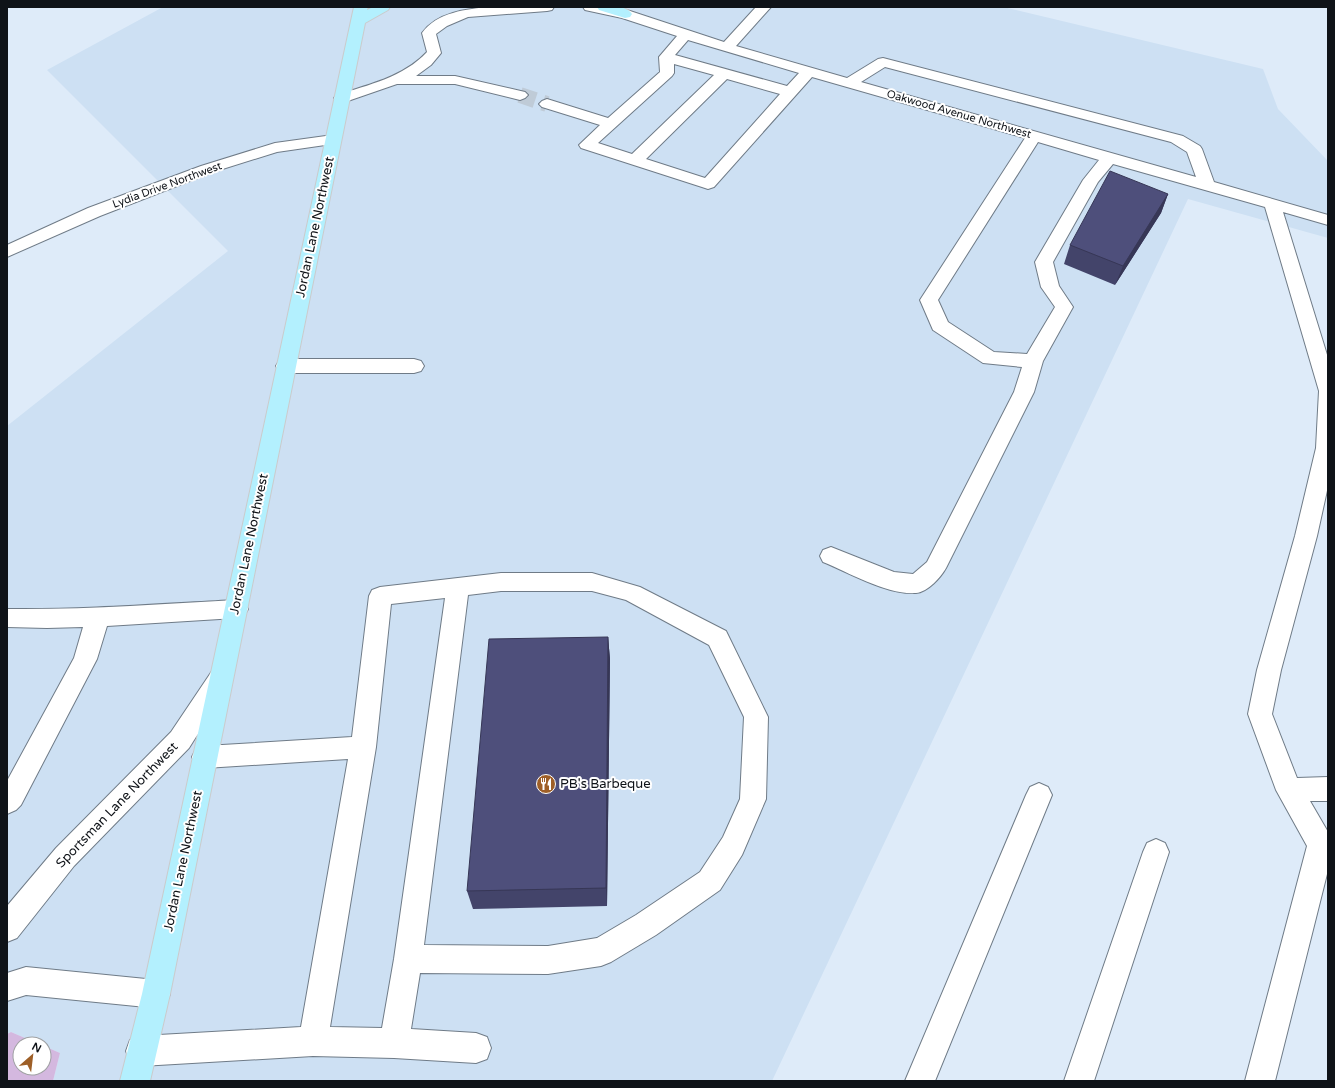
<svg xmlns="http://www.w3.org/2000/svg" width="1335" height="1088" viewBox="0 0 1335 1088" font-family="'Varela Round',sans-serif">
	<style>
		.built { fill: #cde0f3 }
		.green { fill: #d4b8df }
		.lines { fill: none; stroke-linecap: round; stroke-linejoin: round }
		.minor-tunnel { stroke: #bfcbd7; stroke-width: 16; stroke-dasharray: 16 8; stroke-linecap: butt }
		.minor-casing { stroke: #6f7b87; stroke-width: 2 }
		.major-casing { stroke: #cacbcc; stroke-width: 2 }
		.minor { fill: #fff; fill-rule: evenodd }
		.major { fill: #b3f0fe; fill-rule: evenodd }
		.wall { fill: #43446a }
		.shaded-wall { fill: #373756 }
		.building { fill: #4e4f7b; stroke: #373756 }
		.labels { text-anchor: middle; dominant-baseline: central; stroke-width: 4; stroke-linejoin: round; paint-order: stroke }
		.far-street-label { font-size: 11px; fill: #0f1318; stroke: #fff }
		.street-label { font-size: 13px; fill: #0f1318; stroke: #fff }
		.poi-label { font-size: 13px; fill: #0f1318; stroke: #fff; text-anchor: start }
	</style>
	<rect width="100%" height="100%" fill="#deebf9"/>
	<path class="built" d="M163,7H1003L1263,69L1278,109L1328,161V238L1188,199L772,1081H53L60,1053L44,1046V1044H39L11,1032L7,1034V426L228,251L47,70Z"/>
	<path class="green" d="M11,1032L39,1044H20V1068H44V1046L60,1053L53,1081H7V1034Z"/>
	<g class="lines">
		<path class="minor-tunnel" d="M520,95L547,104"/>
		<g class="minor-casing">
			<path id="minor" d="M490,7H554L552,10L547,11L468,17L447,26L436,34L441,53L431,65L416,76H455L525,92L528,95L525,98L520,100L455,84H397L342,103L337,101L334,98L337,95C368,85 404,77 427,52L422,33C437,12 467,9 490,7Z
				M583,7H611L630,11L724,42L756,7H771L736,46L847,78L878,59L883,58L1183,136L1200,146L1202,149L1214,182L1328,215V225L1283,212L1328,358V486L1317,536L1281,670L1272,714L1297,778L1328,777V801H1310L1328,832V870L1275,1081H1245L1307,846L1276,790L1248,714L1257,670L1295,536L1316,448L1319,391L1265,207L1113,164L1098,182L1053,262L1059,286L1073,307L1043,361L1034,392L946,568C941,577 928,592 916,593C887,595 850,573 823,562L820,556L823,550L831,547L894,572L913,574L927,562L1014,392L1022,367L983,363L933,330L920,300L1025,138L812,77L714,187L708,189L702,187L581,148L579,145L600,125L542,107L539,104L542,101L547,99L608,118L660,72L659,57L677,36L622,18L585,10ZM688,40L799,73L787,86L675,55ZM674,64L714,75L632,154L598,143L672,76L674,73ZM885,67L1171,142L1187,152L1196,177L861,82ZM727,79L780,94L705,178L646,159ZM1038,142L1099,160L1083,180L1035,262L1041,287L1055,307L1027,354L994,352L948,322L938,300Z
				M333,135L339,137L341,140L339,143L277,152L213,172L100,216L7,257V245L88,208L201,166L275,143Z
				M286,359H414L421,361L424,366L421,371L414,373H286L279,371L276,366L279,361Z
				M501,573H592L640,587L726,631L768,717L766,799L742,855L720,890L656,935L611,962L601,966L548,974L420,973L411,1029L476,1033L487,1037L491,1048L487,1059L476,1063L394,1058L313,1056L141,1066L130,1062L126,1051L130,1040L141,1036L301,1027L348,759L205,768L196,765L192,757L196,749L205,746L352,737L369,596L372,590L380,587ZM501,591H592L626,600L709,645L744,717L740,799L723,837L700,872L636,915L597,938L548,946L424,945L468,595ZM445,598L394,959L382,1028L330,1027L376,747L391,604Z
				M236,600L244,602L248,609L244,616L236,618L107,626L97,659L21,805L16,810L7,814V781L74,658L83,627L47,628L7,627V609C83,610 160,604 236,600Z
				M221,668L230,671L233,678L189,748L74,866L17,938L7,942V906L56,848L171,732L212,671Z
				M1039,783L1048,787L1052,795L935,1081H905L1026,795L1030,787Z
				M1156,839L1165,843L1169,852L1094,1081H1064L1143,852L1147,843Z
				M26,967L156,980L166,984L170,994L166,1004L156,1008L26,995L7,1001V973Z"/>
		</g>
		<g class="major-casing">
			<path id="major" d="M354,7H368L367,10L373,7H390L388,10L365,23L170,994L150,1081H120L142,994Z
				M597,7C607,7 625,4 632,14L630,17L625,18L599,10Z"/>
		</g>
		<use href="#minor" class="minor"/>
		<use href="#major" class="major"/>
	</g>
	<path class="wall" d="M1168,194L1161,213L1115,285L1064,264L1070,245Z
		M608,637L610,659L607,906L473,909L467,891Z"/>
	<path class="shaded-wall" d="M1168,194L1161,213L1115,285L1123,266Z
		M608,637L610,659L607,906L606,888Z"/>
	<path class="building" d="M1110,171L1168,194L1123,266L1070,245Z
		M608,637L606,888L467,891L489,639Z"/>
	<defs>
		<g id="restaurant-disc" transform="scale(1)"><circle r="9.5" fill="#9e5f27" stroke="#fff"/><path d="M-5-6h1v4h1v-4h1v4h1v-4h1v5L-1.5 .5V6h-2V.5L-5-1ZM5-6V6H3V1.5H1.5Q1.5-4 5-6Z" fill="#fff"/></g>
	</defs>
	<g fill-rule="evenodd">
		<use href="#restaurant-disc" x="546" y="784"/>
	</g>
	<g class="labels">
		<g class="far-street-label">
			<text transform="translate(959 114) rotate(16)">Oakwood Avenue Northwest</text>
			<text transform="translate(167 185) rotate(-20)">Lydia Drive Northwest</text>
		</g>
		<g class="street-label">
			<text transform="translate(315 227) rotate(-78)">Jordan Lane Northwest</text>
			<text transform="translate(249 544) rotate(-78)">Jordan Lane Northwest</text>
			<text transform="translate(117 805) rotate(-46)">Sportsman Lane Northwest</text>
			<text transform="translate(183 861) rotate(-78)">Jordan Lane Northwest</text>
		</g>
		<g class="poi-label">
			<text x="560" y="784">PB's Barbeque</text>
		</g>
	</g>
	<rect width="1335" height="1088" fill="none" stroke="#0f1318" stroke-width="16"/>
	<g transform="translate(32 1056) rotate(28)"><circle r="19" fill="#ffffff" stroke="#9fa1a3"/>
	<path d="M0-3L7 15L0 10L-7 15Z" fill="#9e5f27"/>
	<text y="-6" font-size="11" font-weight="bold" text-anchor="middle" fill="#0f1318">N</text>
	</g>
</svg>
